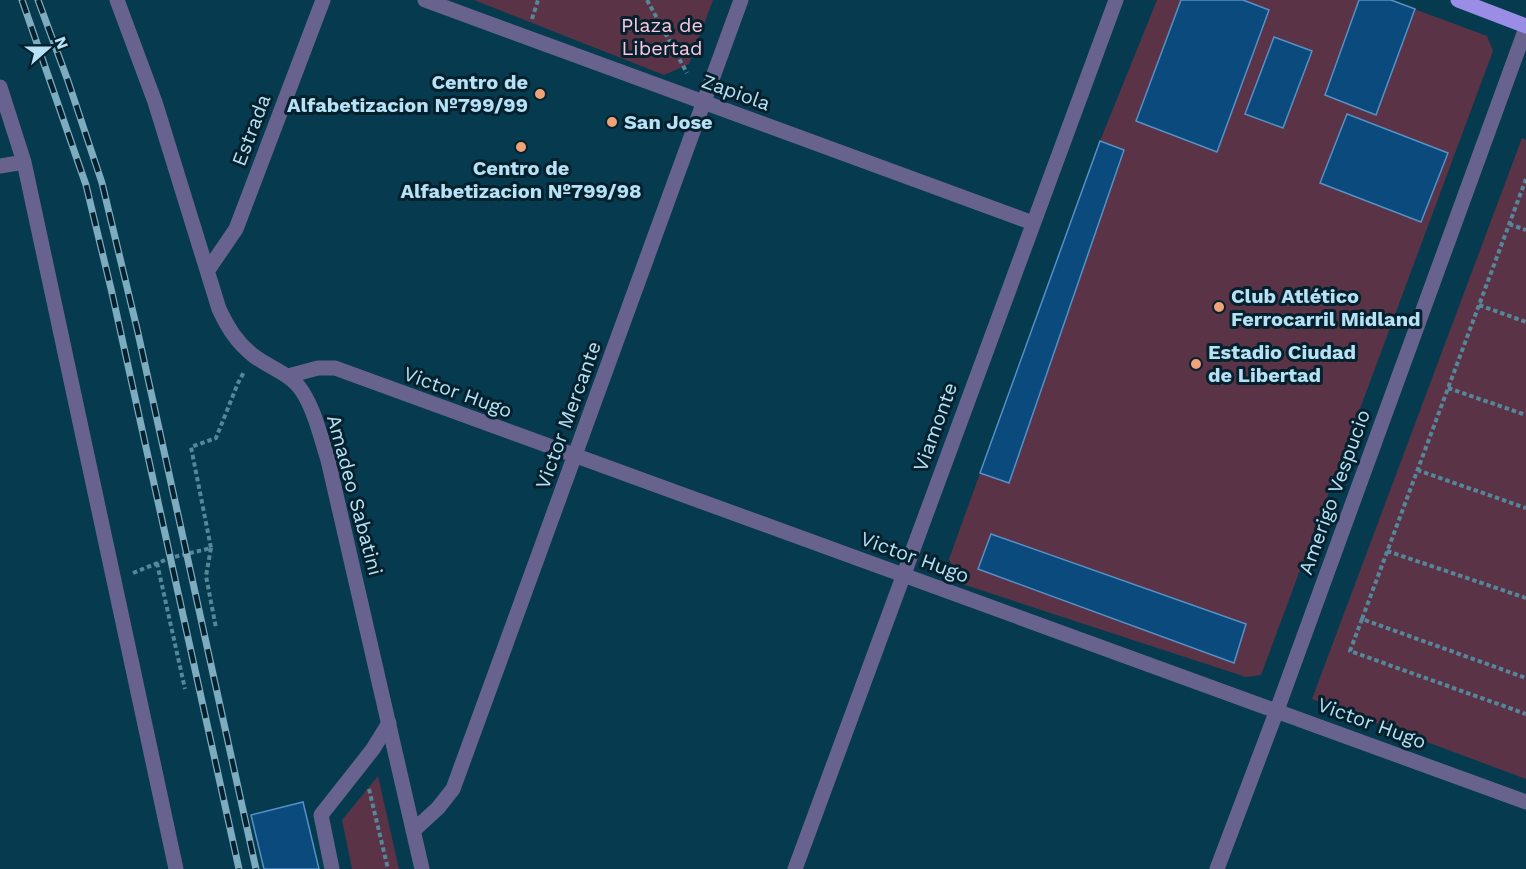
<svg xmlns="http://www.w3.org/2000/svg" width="1526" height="869" viewBox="0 0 1526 869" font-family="'Work Sans',sans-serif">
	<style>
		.green { fill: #5a3346 }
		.building { fill: #0a4a7c; stroke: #5690c7; stroke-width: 1.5 }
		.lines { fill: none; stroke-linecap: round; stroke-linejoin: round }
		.path { stroke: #56869a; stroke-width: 4; stroke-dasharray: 4.5 3; stroke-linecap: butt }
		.lane { stroke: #68638e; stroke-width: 15 }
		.street { stroke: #68638e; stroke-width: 15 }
		.primary { stroke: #998de5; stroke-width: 15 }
		.rail-casing { stroke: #7dabbf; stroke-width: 7 }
		.rail { stroke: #04212d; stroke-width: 4.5; stroke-dasharray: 14; stroke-linecap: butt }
		.poi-dot { fill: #f0a279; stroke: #04212d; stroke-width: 2 }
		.labels { text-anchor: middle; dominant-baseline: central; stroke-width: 6; stroke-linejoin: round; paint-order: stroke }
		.park-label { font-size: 20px; fill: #fdc5df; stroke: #04212d }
		.poi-label { font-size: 20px; font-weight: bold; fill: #b7e1f5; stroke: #04212d; text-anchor: start }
		.street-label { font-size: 20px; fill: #b7e1f5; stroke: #04212d }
	</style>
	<rect width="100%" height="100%" fill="#063b4f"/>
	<path class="green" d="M474,0H713L689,64L664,75Z
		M1157,0H1390L1487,36L1493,51L1261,675L1246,677L959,583L949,559L1100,141Z
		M1522,138L1526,140V779L1312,699Z
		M378,776L399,869H352L342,820Z"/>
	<path class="building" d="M1181,0H1243L1269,10L1217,152L1136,121Z
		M1359,0H1391L1415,9L1376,115L1325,95Z
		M1274,37L1312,51L1283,128L1245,114Z
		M1347,114L1448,153L1421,222L1320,183Z
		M1100,141L1124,150L1009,483L980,473Z
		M991,534L1246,624L1234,663L978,569Z
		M303,802L319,869H264L251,815Z"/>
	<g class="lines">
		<path class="path" d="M647,0L687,73
			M532,19L538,0
			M1526,179L1362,619L1526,678
			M1509,224L1526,230
			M1479,305L1526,322
			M1448,388L1526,415
			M1417,470L1526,508
			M211,548L206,576L216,628
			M1387,551L1526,598
			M157,563L185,689
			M133,573L170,558L211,548L191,447L216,438L238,383L244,372
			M1362,619L1350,651L1526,714
			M369,789L388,869"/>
		<path class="lane" d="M332,869L321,815L373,749L389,723"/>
		<path class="street" d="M117,0L155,102L219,309C228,328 237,343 254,356C270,368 291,374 302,391C315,411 321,438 328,460L422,869
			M425,0L1033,223
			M0,87L24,162L176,869
			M0,166L24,162
			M208,270L236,229L323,0
			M288,376L318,368H335C731,516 1130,655 1526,802
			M413,831L438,808L453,789L741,0
			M795,869L1116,0
			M1217,869L1277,710L1526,28"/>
		<path class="primary" d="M1458,0L1526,26"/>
		<g class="rail-casing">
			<path id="rail" d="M22,0L86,185L112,293L239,869
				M38,0L68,81L102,183L138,333L256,869"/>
		</g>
		<use href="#rail" class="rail"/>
	</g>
	<g class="poi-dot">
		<circle cx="540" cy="94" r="6"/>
		<circle cx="612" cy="122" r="6"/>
		<circle cx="521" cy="147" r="6"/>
		<circle cx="1219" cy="307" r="6"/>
		<circle cx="1196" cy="364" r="6"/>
	</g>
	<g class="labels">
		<g class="park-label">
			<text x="662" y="25">Plaza de<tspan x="662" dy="23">Libertad</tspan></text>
		</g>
		<g class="poi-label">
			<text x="528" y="82" text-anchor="end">Centro de<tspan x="528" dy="23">Alfabetizacion Nº799/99</tspan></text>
			<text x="624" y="122">San Jose</text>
			<text x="521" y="168" text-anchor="middle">Centro de<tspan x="521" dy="23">Alfabetizacion Nº799/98</tspan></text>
			<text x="1231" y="296">Club Atlético<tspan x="1231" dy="23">Ferrocarril Midland</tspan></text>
			<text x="1208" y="352">Estadio Ciudad<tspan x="1208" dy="23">de Libertad</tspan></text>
		</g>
		<g class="street-label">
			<text transform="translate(736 92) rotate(20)">Zapiola</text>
			<text transform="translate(251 130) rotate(-69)">Estrada</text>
			<text transform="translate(458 392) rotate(20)">Victor Hugo</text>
			<text transform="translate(568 415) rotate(-70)">Victor Mercante</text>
			<text transform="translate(935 427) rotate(-70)">Viamonte</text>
			<text transform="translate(1334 492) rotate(-70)">Amerigo Vespucio</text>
			<text transform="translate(355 495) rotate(75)">Amadeo Sabatini</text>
			<text transform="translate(915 557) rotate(20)">Victor Hugo</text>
			<text transform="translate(1372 723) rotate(20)">Victor Hugo</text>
		</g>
	</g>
	<g transform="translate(48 48) rotate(69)" stroke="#04212d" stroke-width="4.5" paint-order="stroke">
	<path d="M0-4.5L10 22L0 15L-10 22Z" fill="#b7e1f5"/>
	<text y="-9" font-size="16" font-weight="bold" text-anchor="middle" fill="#b7e1f5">N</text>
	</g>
</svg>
